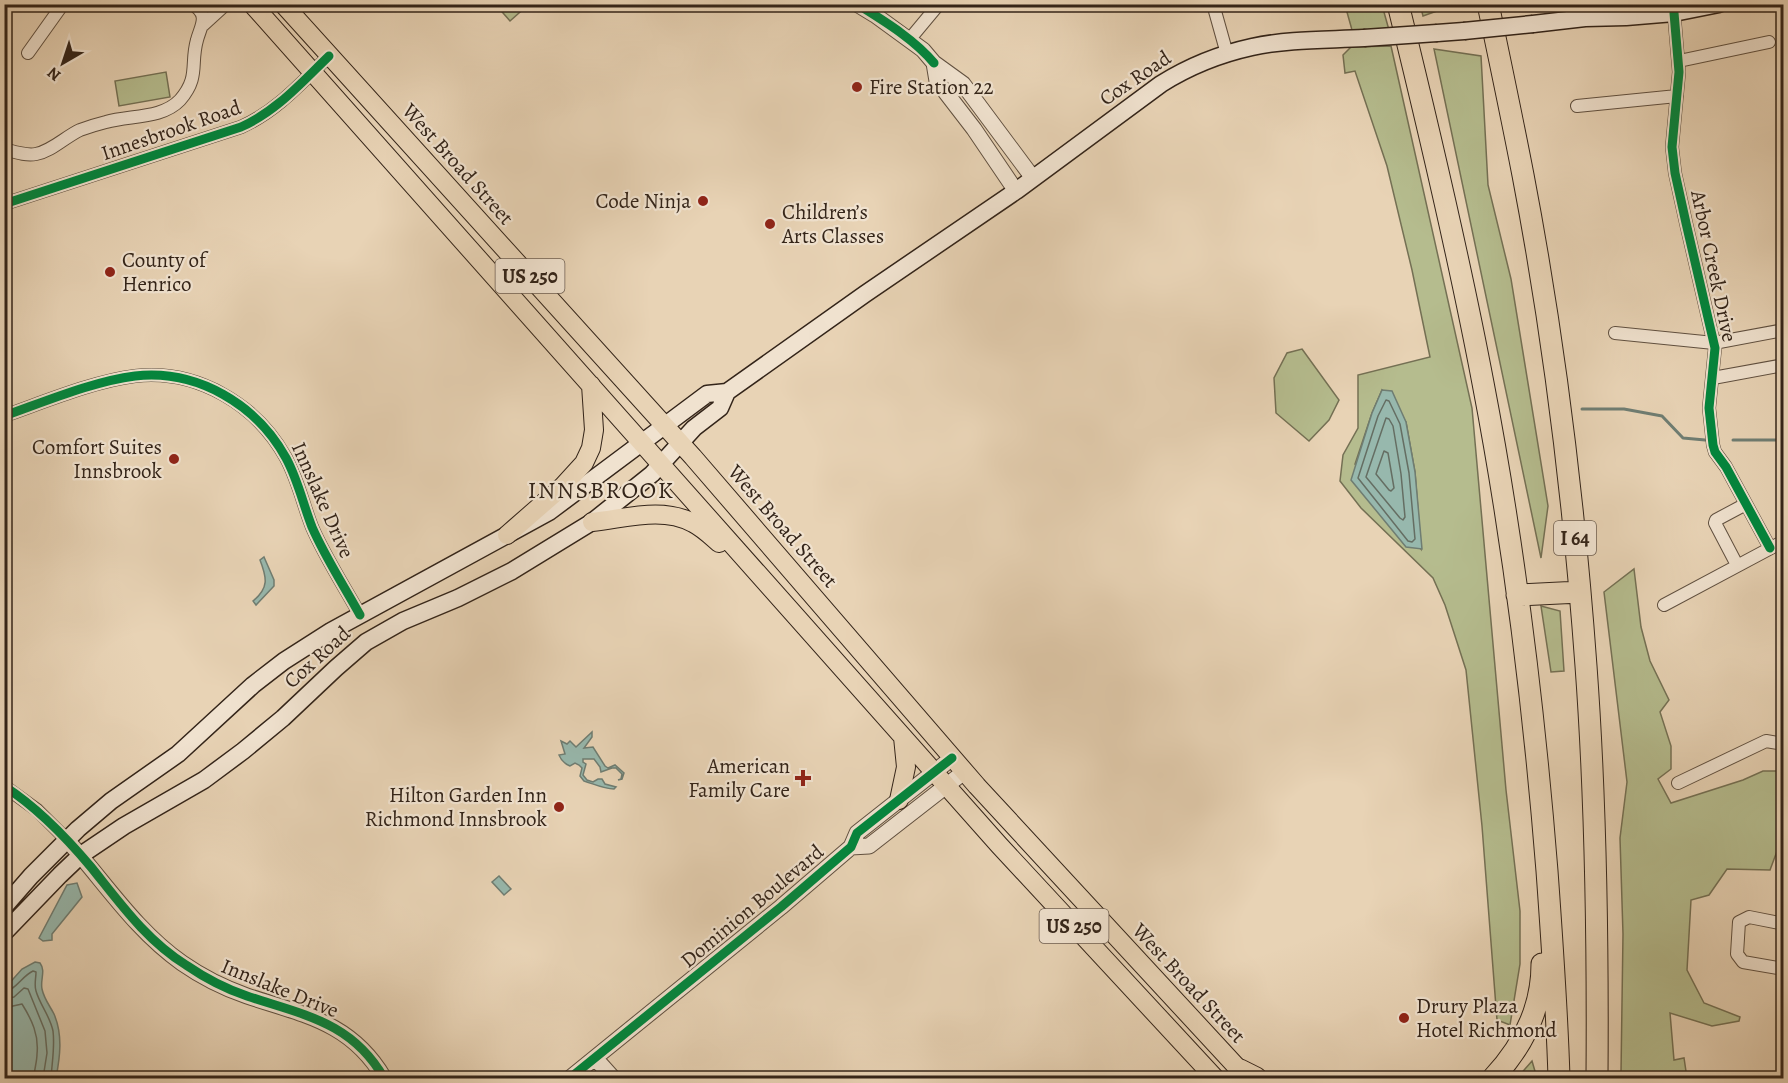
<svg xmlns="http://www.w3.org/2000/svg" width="1788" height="1083" viewBox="0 0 1788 1083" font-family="Alegreya,serif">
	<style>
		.green { fill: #b5bc8e; stroke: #747054; stroke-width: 1.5; fill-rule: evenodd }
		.water { fill: #97b8ad; stroke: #6f7d72; stroke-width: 1.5 }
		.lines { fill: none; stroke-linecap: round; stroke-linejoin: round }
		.shore { stroke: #656e63; stroke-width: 1.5 }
		.stream { stroke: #6f7d72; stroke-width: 3 }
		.minor-casing { stroke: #605040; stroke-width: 14 }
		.tertiary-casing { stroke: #605040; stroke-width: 17 }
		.secondary-casing { stroke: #332419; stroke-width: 19 }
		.primary-casing { stroke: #332419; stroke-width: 20 }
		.motorway-casing { stroke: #332419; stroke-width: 23 }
		.minor { stroke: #f0e2cf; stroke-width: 12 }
		.tertiary { stroke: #f0e2cf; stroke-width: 15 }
		.secondary { stroke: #f0e2cf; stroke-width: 16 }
		.primary { stroke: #e8d3b5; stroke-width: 18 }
		.motorway { stroke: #e8d3b5; stroke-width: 21 }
		.secondary-bridge-casing { stroke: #332419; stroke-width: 19; stroke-linecap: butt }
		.secondary-bridge { stroke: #f0e2cf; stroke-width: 16 }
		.cycleway-casing { stroke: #f0e2cf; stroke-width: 13 }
		.cycleway { stroke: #00873e; stroke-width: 9 }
		.poi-dot { fill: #8f2418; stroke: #f0e2cf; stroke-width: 2 }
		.labels { text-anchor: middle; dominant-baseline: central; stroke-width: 4.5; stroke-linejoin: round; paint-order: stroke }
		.shield { fill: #f0e2cf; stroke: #6c5d50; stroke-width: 1.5 }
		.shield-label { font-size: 20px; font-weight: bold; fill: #332419 }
		.street-label { font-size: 21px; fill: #332419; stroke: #f0e2cf }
		.poi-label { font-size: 21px; fill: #332419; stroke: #f0e2cf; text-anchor: start }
		.quarter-label { font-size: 24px; letter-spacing: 1.5px; fill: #332419; stroke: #f0e2cf }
	</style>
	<rect width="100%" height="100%" fill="#e8d3b5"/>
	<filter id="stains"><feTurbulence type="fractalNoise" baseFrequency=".00333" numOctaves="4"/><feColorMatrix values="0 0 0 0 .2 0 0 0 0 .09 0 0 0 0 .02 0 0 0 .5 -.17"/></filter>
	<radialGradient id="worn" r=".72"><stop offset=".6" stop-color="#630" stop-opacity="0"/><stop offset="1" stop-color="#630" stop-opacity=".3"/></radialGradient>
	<path class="green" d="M1420,4H1454V5L1423,16Z
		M496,5H528L510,21Z
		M1345,5H1382L1389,30H1352Z
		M1520,5H1554C1539,12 1535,15 1520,5Z
		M1391,46L1472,408L1506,790L1520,911V964L1510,1025L1497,1020L1482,826L1466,670L1445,605L1433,578L1361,508L1340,481L1343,455L1358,428V375L1430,357L1412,270L1387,166L1355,71L1345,73L1343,55L1351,47ZM1382,390L1406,422L1415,472L1421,549L1355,464L1372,413Z
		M1434,49L1481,56L1488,185L1511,279L1548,506L1541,558Z
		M166,72L170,97L119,106L115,81Z
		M1302,349L1339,400L1329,420L1309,441L1276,413L1274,378L1287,353Z
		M1634,569L1641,627L1650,661L1669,700L1660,712L1671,746V769L1658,779L1671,803L1743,780L1763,771H1783V835L1770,870L1727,869L1709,895L1691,900L1687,970L1704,1003L1740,1017L1739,1021L1712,1026L1670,1013L1674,1060L1684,1058L1687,1078H1622L1621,1073L1623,934L1620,838L1627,782L1604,592Z
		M1541,606L1560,611L1564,671L1551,672Z
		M1532,1061L1537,1078H1517Z"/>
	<path class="water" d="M1382,390L1392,391L1406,422L1415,472L1422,549L1406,547L1351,480L1372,413Z
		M264,557L274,580V586L256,605L253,601C269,588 267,578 260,560Z
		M592,732V737L584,748L593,747L605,766L608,768L615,765L624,773L622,779L618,780L621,779L622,774L616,768H612L601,772L600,767L594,759H583V762L586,764L583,775L587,780L593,782L598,779H602L605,784L616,787L614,789C604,789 594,784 584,781L580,776L582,768L579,765L575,763L570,766C565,764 561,760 559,755L565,754L561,741L567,744L570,741L576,747Z
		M499,876L511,889L504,895L492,882Z
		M77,883L82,897L52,934V940L43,941L39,938L67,885Z
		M35,962L40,963C46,971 40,980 42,989C44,999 50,1006 54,1014C63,1035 60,1057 56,1078H5V988L22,969Z"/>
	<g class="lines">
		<path class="shore" d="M1386,400L1389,401L1400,424L1409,473L1415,539L1412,542L1408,541L1358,478L1378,416Z
			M1386,418L1389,419L1393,426L1401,474L1405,517L1403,520L1400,518L1366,477Z
			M1384,451L1388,453L1394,488L1391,491L1389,490L1376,474Z
			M4,992C16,990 22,976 33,971L36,972C36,978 34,985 36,991C40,1005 50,1016 53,1031C55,1047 52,1062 51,1078
			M4,999L14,997L24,988L28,989L45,1031L47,1053L43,1078
			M4,1008L22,1004C32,1020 39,1035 37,1054C37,1062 34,1070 34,1078"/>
		<path class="stream" d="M1582,409H1624L1662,416L1683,438L1705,440
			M1733,440H1784"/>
		<g class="minor-casing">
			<path id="minor" d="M1213,4L1227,54
				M1674,13L1679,72L1672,147L1675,173L1686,223L1715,348L1709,408L1713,445L1715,452L1726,467L1770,548
				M203,25L226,4
				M909,40L939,4
				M28,53L63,4
				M1679,61L1769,42
				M1577,106L1677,96
				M4,149C15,152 26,156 36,154C52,151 65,137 80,130C88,127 98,124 106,122C130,115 162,119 180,100C200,77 190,64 197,40C201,25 210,15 192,4
				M4,204L241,127C277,111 302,82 329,56
				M1615,333L1714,343L1784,330
				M1713,378L1784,365
				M4,416C44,402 94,381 135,376C198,369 257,405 286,458C298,480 303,504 312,527C325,557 344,586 360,615
				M1737,565L1715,523L1716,520L1746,504
				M1664,605L1784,541
				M1678,783L1766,741L1784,744
				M4,786L37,810L66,839
				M1784,924L1749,917L1739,922L1737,954L1743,962L1784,969"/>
		</g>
		<g class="tertiary-casing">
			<path id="tertiary" d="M857,4L875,15L923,50L934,63L963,84L1033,178
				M934,63L937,81L974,129L1016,191
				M66,839C104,881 135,930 182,963C202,977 224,988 247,996C304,1015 351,1022 384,1078
				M851,847L869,846L964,772
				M595,1058L613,1078
				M570,1078L781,907L851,847L857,833L952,758"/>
		</g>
		<g class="secondary-casing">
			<path id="secondary" d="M1533,24L1585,18L1626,17L1674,13L1719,4
				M1437,33L1464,31
				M4,907L31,876L78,829L111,801L178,754L253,685L284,661L331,631L549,512L707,394L727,392
				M4,933L60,875L81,855L124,826L204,780L243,751L283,718L336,668L366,642L403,621L458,598L512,571L592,522L652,474L694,428L720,408L727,392L865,294L1016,191L1161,84C1188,67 1220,54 1252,47C1288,39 1327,40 1364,38"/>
		</g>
		<g class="primary-casing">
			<path id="primary" d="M252,4L999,845L1215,1078
				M283,4L693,457L977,786L1247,1078
				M592,522C624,519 662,506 693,523C703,528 711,536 719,543
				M507,535L563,486L584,463L591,448L594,430L591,385
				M899,800L906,767L903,737"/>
		</g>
		<g class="motorway-casing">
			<path id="motorway" d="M1398,4C1429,130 1459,256 1483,383C1514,544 1534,708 1547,871C1552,940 1557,1009 1559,1078
				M1488,4C1500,61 1512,118 1523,175C1554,337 1574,501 1586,666C1596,803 1598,941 1597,1078
				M1517,595L1580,592
				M1240,1070L1256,1078
				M1493,1078C1523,1046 1542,1008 1542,964"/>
		</g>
		<use href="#minor" class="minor"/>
		<use href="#tertiary" class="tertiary"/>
		<use href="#secondary" class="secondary"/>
		<use href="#primary" class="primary"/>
		<use href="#motorway" class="motorway"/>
		<g class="secondary-bridge-casing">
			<path id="secondary-bridge" d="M1464,31L1533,24
				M1364,38L1437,33"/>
		</g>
		<use href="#secondary-bridge" class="secondary-bridge"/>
		<g class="cycleway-casing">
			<path id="cycleway" d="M857,4C884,21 914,39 934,63
				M1674,13L1679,72L1672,147L1675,173L1686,223L1715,348L1709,408L1713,445L1715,452L1726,467L1770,548
				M4,204L241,127C277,111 302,82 329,56
				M4,416C44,402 94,381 135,376C198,369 257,405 286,458C298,480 303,504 312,527C325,557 344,586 360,615
				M4,786C38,808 65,836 91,867C120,903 146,940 186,965C205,978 226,989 247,996C304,1015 352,1022 384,1078
				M570,1078L781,907L851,847L857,833L952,758"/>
		</g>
		<use href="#cycleway" class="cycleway"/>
	</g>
	<g class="poi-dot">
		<circle cx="857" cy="87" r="6"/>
		<circle cx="703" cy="201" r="6"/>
		<circle cx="770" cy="224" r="6"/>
		<circle cx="110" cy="272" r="6"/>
		<circle cx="174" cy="459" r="6"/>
		<path d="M800 769h6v6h6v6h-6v6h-6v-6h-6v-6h6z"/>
		<circle cx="559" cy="807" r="6"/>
		<circle cx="1404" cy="1018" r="6"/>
	</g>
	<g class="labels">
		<g class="shield">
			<rect x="495.5" y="259" width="69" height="34" rx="4.5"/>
			<rect x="1554" y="521" width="42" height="34" rx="4.5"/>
			<rect x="1039.5" y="909" width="69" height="34" rx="4.5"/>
		</g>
		<g class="shield-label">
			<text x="530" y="276">US 250</text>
			<text x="1575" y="538">I 64</text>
			<text x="1074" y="926">US 250</text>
		</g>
		<g class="street-label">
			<text transform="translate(1135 78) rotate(-34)">Cox Road</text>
			<text transform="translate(171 130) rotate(-19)">Innesbrook Road</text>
			<text transform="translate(458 164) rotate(48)">West Broad Street</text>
			<text transform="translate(1714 266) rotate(78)">Arbor Creek Drive</text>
			<text transform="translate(323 500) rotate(66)">Innslake Drive</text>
			<text transform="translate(783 526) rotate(49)">West Broad Street</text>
			<text transform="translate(317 657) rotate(-42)">Cox Road</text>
			<text transform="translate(752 906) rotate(-40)">Dominion Boulevard</text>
			<text transform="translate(1189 983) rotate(47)">West Broad Street</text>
			<text transform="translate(280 988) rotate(22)">Innslake Drive</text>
		</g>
		<g class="poi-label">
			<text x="869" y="87">Fire Station 22</text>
			<text x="691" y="201" text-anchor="end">Code Ninja</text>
			<text x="782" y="212">Children’s<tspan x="782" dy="24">Arts Classes</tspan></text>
			<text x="122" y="260">County of<tspan x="122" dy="24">Henrico</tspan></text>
			<text x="162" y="447" text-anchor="end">Comfort Suites<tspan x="162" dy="24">Innsbrook</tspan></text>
			<text x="790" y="766" text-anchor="end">American<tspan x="790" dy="24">Family Care</tspan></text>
			<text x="547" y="795" text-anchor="end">Hilton Garden Inn<tspan x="547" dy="24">Richmond Innsbrook</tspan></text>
			<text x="1416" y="1006">Drury Plaza<tspan x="1416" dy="24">Hotel Richmond</tspan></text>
		</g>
		<g class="quarter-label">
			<text x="601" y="490">INNSBROOK</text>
		</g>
	</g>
	<rect width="1788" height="1083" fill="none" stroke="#e8d3b5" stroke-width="24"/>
	<rect x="6" y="6" width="1776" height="1071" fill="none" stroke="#332419" stroke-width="3"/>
	<rect x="12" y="12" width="1764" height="1059" fill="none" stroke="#332419" stroke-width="1.5"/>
	<g transform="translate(63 63) rotate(219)" stroke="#f0e2cf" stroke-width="4.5" paint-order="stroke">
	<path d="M0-4.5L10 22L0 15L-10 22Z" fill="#332419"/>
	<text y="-9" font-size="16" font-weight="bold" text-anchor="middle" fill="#332419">N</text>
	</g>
	<rect width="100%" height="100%" filter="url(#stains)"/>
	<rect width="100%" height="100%" fill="url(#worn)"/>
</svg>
